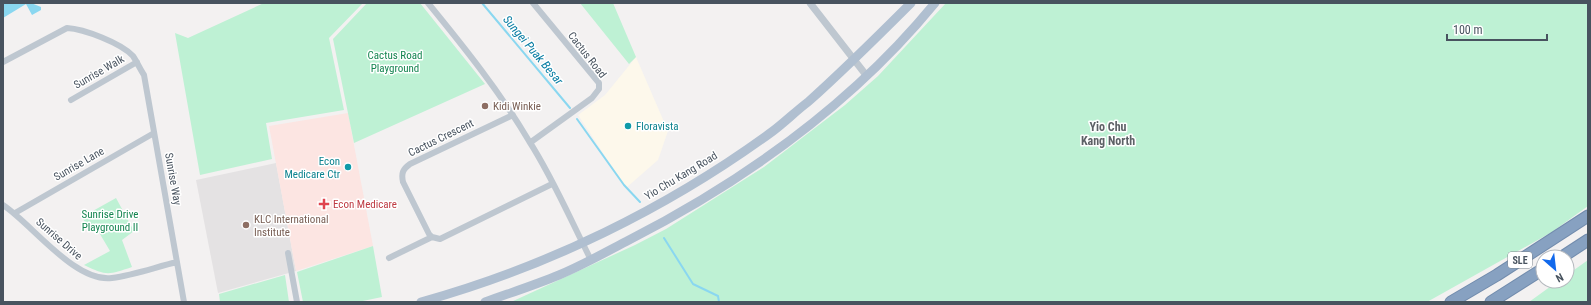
<svg xmlns="http://www.w3.org/2000/svg" width="1591" height="305" viewBox="0 0 1591 305" font-family="'Roboto Condensed',sans-serif">
	<style>
		.commercial { fill: #fdf8eb }
		.education { fill: #e4e2e3 }
		.medical { fill: #fce5e2 }
		.green { fill: #bef1d4 }
		.water { fill: #8ad7f0 }
		.lines { fill: none; stroke-linecap: round; stroke-linejoin: round }
		.stream { stroke: #8ad7f0; stroke-width: 2 }
		.motorway-casing { stroke: #728cad; stroke-width: 13 }
		.minor { stroke: #bec7d0; stroke-width: 6 }
		.tertiary { stroke: #bec7d0; stroke-width: 7 }
		.primary { stroke: #b0bfd0; stroke-width: 9 }
		.motorway { stroke: #87a1c1; stroke-width: 11 }
		.education-dot { fill: #8d6e63; stroke: #fff; stroke-width: 1.5 }
		.culture-dot { fill: #0f9aa8; stroke: #fff; stroke-width: 1.5 }
		.health-dot { fill: #e0444e; stroke: #fff; stroke-width: 1.5 }
		.labels { text-anchor: middle; dominant-baseline: central; stroke-width: 3; stroke-linejoin: round; paint-order: stroke }
		.shield { fill: #fff; stroke: #7f878f; stroke-width: 1 }
		.shield-label { font-size: 10px; font-weight: bold; fill: #48535f }
		.park-label { font-size: 11px; fill: #148550; stroke: #fff }
		.street-label { font-size: 11px; fill: #48535f; stroke: #fff }
		.education-label { font-size: 11px; fill: #785e54; stroke: #fff; text-anchor: start }
		.culture-label { font-size: 11px; fill: #0d838f; stroke: #fff; text-anchor: start }
		.health-label { font-size: 11px; fill: #be3a42; stroke: #fff; text-anchor: start }
		.water-label { font-size: 12px; font-style: italic; fill: #087da3; stroke: #fff }
		.neighbourhood-label { font-size: 12px; font-weight: bold; fill: #5d6166; stroke: #fff }
	</style>
	<rect width="100%" height="100%" fill="#f3f1f1"/>
	<path class="commercial" d="M636,57L668,131L658,160L626,188L578,115L605,95Z"/>
	<path class="education" d="M276,163L296,271L218,293L196,180Z"/>
	<path class="medical" d="M348,113L373,246L296,271L269,126Z"/>
	<path class="green" d="M264,3H363L329,38L344,110L266,123L272,159L200,175L175,33L188,38Z
		M367,3H420L485,84L354,143L333,39Z
		M580,3H613L636,57L629,64Z
		M946,3H1588V206L1552,232L1427,302H511L635,245L666,229L764,167L845,105L878,76Z
		M116,198L134,231L122,240L132,267C108,275 107,276 84,265L110,251L97,229L90,231L82,217Z
		M373,246L382,297L358,302H303L297,272Z
		M1588,260V302H1529L1558,281H1567V275Z
		M285,275L289,302H220L219,294Z"/>
	<path class="water" d="M3,3H31L41,7V10L32,15L26,4L3,18Z"/>
	<g class="lines">
		<path class="stream" d="M482,3L570,108
			M577,119L624,185L640,202
			M664,238L693,284L718,296L719,302"/>
		<g class="motorway-casing">
			<path id="motorway" d="M1562,257L1588,240
				M1451,302L1497,275L1588,216
				M1491,302L1543,269"/>
		</g>
		<path class="minor" d="M428,3C464,47 500,92 529,141C553,178 571,221 591,260
			M3,62L67,28C84,29 121,43 133,56C137,62 140,69 144,75L184,302
			M71,100L137,62
			M513,115L410,164C403,169 401,173 403,182L429,234L432,237L440,239L552,184
			M531,142L592,98L599,89V83L533,3
			M3,205C32,224 75,283 112,278C134,275 156,267 177,262
			M15,213L154,133
			M288,253L297,302
			M389,258L432,237"/>
		<path class="tertiary" d="M810,3L866,75"/>
		<path class="primary" d="M421,302C547,267 668,208 773,131C785,122 796,111 808,102C844,70 877,37 911,3
			M485,302C510,293 535,285 559,275C583,265 606,252 629,240C744,181 853,103 935,3"/>
		<use href="#motorway" class="motorway"/>
	</g>
	<g class="education-dot">
		<circle cx="485" cy="106" r="4"/>
		<circle cx="246" cy="225" r="4"/>
	</g>
	<g class="culture-dot">
		<circle cx="628" cy="126" r="4"/>
		<circle cx="348" cy="167" r="4"/>
	</g>
	<path class="health-dot" d="M322 198h4v4h4v4h-4v4h-4v-4h-4v-4h4z"/>
	<g class="labels">
		<rect class="shield" x="1508" y="252" width="24" height="16" rx="3"/>
		<g class="shield-label">
			<text x="1520" y="260">SLE</text>
		</g>
		<g class="park-label">
			<text x="395" y="55">Cactus Road<tspan x="395" dy="13">Playground</tspan></text>
			<text x="110" y="214">Sunrise Drive<tspan x="110" dy="13">Playground II</tspan></text>
		</g>
		<g class="street-label">
			<text transform="translate(587 55) rotate(52)">Cactus Road</text>
			<text transform="translate(99 72) rotate(-30)">Sunrise Walk</text>
			<text transform="translate(441 138) rotate(-26)">Cactus Crescent</text>
			<text transform="translate(79 164) rotate(-30)">Sunrise Lane</text>
			<text transform="translate(681 176) rotate(-31)">Yio Chu Kang Road</text>
			<text transform="translate(173 179) rotate(80)">Sunrise Way</text>
			<text transform="translate(59 239) rotate(41)">Sunrise Drive</text>
		</g>
		<g class="education-label">
			<text x="493" y="106">Kidi Winkie</text>
			<text x="254" y="219">KLC International<tspan x="254" dy="13">Institute</tspan></text>
		</g>
		<g class="culture-label">
			<text x="636" y="126">Floravista</text>
			<text x="340" y="161" text-anchor="end">Econ<tspan x="340" dy="13">Medicare Ctr</tspan></text>
		</g>
		<g class="health-label">
			<text x="333" y="204">Econ Medicare</text>
		</g>
		<g class="water-label">
			<text transform="translate(533 50) rotate(50)">Sungei Puak Besar</text>
		</g>
		<g class="neighbourhood-label">
			<text x="1108" y="127">Yio Chu<tspan x="1108" dy="14">Kang North</tspan></text>
		</g>
	</g>
	<rect width="1591" height="305" fill="none" stroke="#48535f" stroke-width="8"/>
	<g transform="translate(1555 269) rotate(152)"><circle r="19" fill="#ffffff" stroke="#b6babf"/>
	<path d="M0-3L7 15L0 10L-7 15Z" fill="#1269ec"/>
	<text y="-6" font-size="11" font-weight="bold" text-anchor="middle" fill="#48535f">N</text>
	</g>
	<path d="M1447 34v6h100v-6" fill="none" stroke="#48535f" stroke-width="2"/>
	<text x="1453" y="34" font-size="12" fill="#48535f" stroke="#ffffff" stroke-width="3" paint-order="stroke">100 m</text>
</svg>
